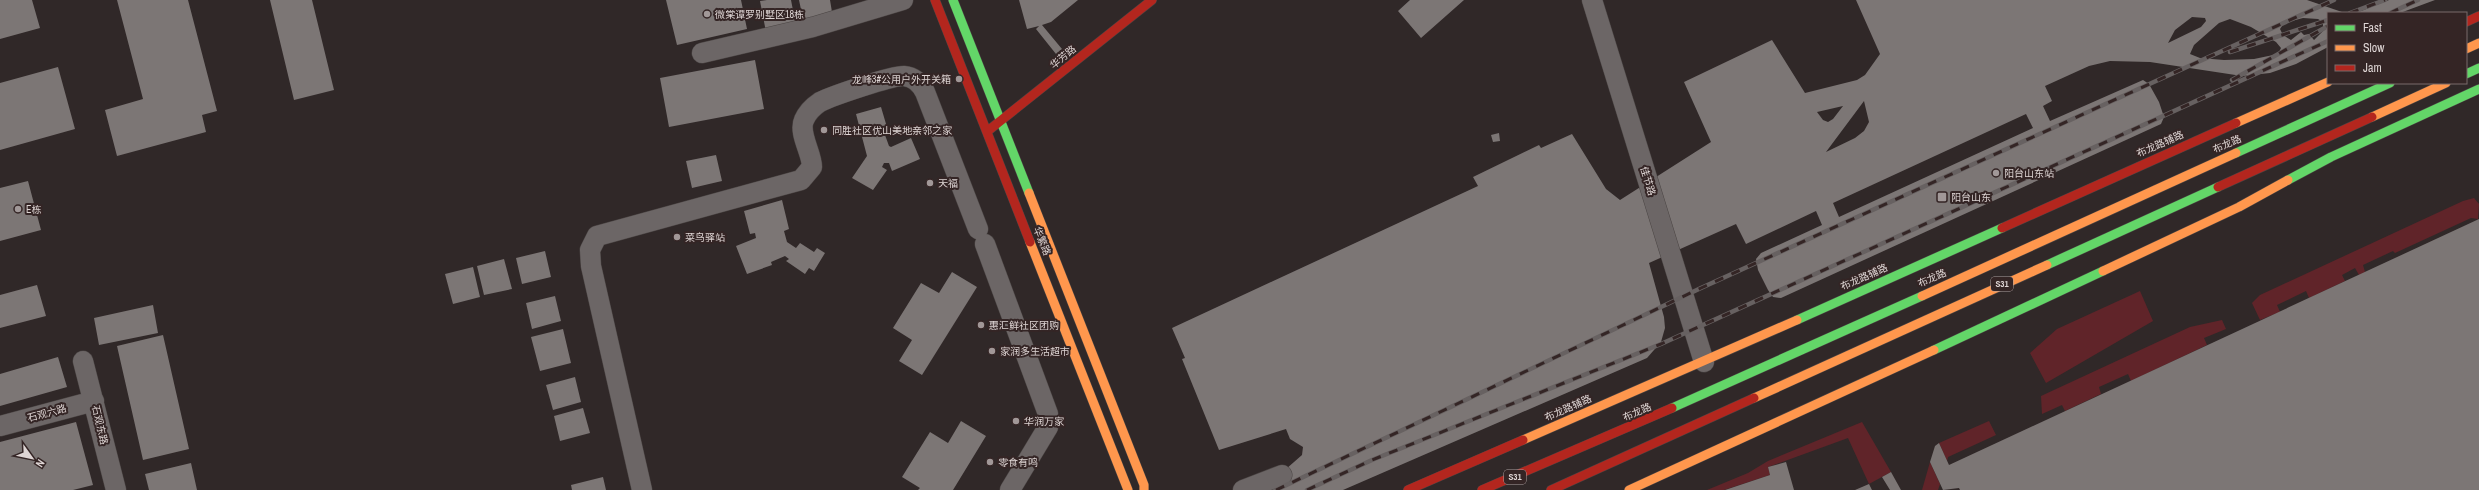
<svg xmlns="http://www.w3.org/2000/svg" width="2479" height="490" viewBox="0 0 2479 490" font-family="'Archivo Narrow','Noto Sans SC',sans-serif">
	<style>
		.green { fill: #602429 }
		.building { fill: #7c7675; fill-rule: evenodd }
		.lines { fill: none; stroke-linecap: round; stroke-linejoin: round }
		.street-casing { stroke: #4b4544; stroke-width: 21 }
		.fast-casing { stroke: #4b4544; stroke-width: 10 }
		.slow-casing { stroke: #4b4544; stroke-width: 10 }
		.jam-casing { stroke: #4b4544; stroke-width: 10 }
		.street { stroke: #6c6666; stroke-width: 20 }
		.fast { stroke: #63d668; stroke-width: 9 }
		.slow { stroke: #ff974d; stroke-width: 9 }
		.jam { stroke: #b3261e; stroke-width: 9 }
		.rail-casing { stroke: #676161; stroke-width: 4.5 }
		.rail { stroke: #342525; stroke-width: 3; stroke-dasharray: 9; stroke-linecap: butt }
		.poi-dot { fill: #a19898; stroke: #342525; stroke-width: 1.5 }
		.labels { text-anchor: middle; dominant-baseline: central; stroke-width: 4; stroke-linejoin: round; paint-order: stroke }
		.shield { fill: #342525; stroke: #aba0a0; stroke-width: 1 }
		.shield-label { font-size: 9px; font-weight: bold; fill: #ded5d4 }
		.poi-label { font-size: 10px; fill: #ded5d4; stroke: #342525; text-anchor: start }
		.street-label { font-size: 10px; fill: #ded5d4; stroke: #342525 }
	</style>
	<rect width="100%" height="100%" fill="#302828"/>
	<path class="green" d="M2474,198L2479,204L2478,219L2471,218L2395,253L2393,251L2363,265L2365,272L2359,275L2355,268L2342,275L2345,281L2309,298L2306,291L2277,305L2280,312L2260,320L2252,303L2260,295L2463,201Z
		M2140,291L2153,321L2046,383L2030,353L2057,329Z
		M2222,320L2226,329L2204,338L2207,345L2131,381L2128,374L2099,387L2101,394L2065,411L2062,405L2042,414L2041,396L2190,327Z
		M1989,421L1996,435L1948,457L1947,461L1939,443Z
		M1862,422L1891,472L1869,484L1848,438L1768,467L1770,475L1724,490H1707L1748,473L1768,461Z
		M1930,462L1940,484L1938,490H1922Z"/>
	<path class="building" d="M0,0H32L40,28L0,39Z
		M117,0H188L217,111L202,115L206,132L117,156L105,110L143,99Z
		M270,0H312L334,90L294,100Z
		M666,0H741L747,29L677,45Z
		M767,0H791L796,26L766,32L760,1Z
		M799,0H830L833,18L804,24Z
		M1019,0H1078L1051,22L1042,25L1062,49L1056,54L1036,29L1039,26L1027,29Z
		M1410,0H1464L1421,38L1398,11Z
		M1856,0H2307L2342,12L2328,13V47L2296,64L2270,73L2242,76L2150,62L2110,61L2089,66L2045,86L2052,101L2043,106L2050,121L2143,80L2149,84L2159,102L2164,117L2161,124L1781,298L1773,297L1768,290L1758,270L1756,259L1761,253L1822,225L1816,211L1746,244L1736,224L1649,263L1664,317L1665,328L1661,342L1647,358L1343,490H1234L1286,469L1302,455L1303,447L1290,439L1286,429L1219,450L1182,359L1185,358L1172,328L1478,186L1473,177L1539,145L1541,148L1572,134L1606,189L1620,200L1711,142L1684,82L1772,40L1805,93L1857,80L1865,75L1880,54ZM2192,17L2205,18L2206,21L2201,27L2168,43L2175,30ZM2303,18L2318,19L2323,22V31L2314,40L2309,34L2304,35L2301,32L2291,40L2283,35L2280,29L2284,23ZM2230,19L2251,27L2276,42L2281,48L2278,54L2254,59L2224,60L2200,58L2190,54L2194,45L2219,23ZM1864,101L1869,122L1864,131L1855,138L1826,152ZM1843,106L1833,119L1828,122L1823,120L1817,112ZM2026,114L2033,128L1839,217L1833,203Z
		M2389,0H2435L2400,13H2356Z
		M755,60L764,109L669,127L660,78Z
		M58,67L75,129L0,150V83Z
		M881,107L889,134L885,135L889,146L891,147L911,138L920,159L892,171L889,163H884L882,167L887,170L873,190L852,178L867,156L856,114Z
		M1499,133L1500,141L1493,142L1491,135Z
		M716,155L722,181L692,188L686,161Z
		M28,181L41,230L0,241V188Z
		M782,200L789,229L784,231L787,242L796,248L800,243L814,252L817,248L825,253L814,271L809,268L805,274L786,261L789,259L785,256L771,262L772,265L747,274L736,246L756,238L755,233L750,234L744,211Z
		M2479,219V490H1960L1959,488L1943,490L1930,462L1935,446L1939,443L1949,465Z
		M545,251L551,277L522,284L516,258Z
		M504,259L512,289L484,295L477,266Z
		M473,267L480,297L453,304L445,274Z
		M952,272L977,287L922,375L899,361L912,340L893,328L921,283L939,293Z
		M37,285L46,316L0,328V295Z
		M555,296L561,321L532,329L526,303Z
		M153,305L158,333L99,345L94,318Z
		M563,329L571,363L540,371L531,337Z
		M163,335L189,449L143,460L117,346Z
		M58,357L67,387L0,406V374Z
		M575,377L581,402L553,410L546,385Z
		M583,408L590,433L560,441L554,416Z
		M961,421L986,436L953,490H918L920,488L902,477L930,432L948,443Z
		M76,422L93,485L73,490H0V442Z
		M1786,462L1794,490H1725L1770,475L1768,467Z
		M191,463L197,490H149L145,474Z
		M1891,472L1901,490H1890L1882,477Z
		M603,477L606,490H572L571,485Z
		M1869,484L1872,490H1855Z"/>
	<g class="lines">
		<g class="street-casing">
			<path id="street" d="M1592,0L1704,362
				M702,53L813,27L903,0
				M985,244L1048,414V427L1010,490
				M83,361L116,490
				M0,426L94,401
				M642,490L591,266L590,250L597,236L801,180L812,167C812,153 798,133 804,120C807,113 814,106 820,102C832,96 893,75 904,76C914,77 921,84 925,92L978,229
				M1243,490L1282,475"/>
		</g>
		<g class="fast-casing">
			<path id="fast" d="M953,0L1029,193
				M2466,74L2479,68
				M2236,153L2390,83
				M2288,180L2331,157L2479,89
				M2047,265L2218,187
				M1797,320L2002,228
				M1934,350L2103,271
				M1672,408L1922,296"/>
		</g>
		<g class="slow-casing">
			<path id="slow" d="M2466,49L2479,43
				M2372,117L2446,83
				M2236,123L2328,82
				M1029,193L1144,485V490
				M1030,242L1128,490
				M2103,271L2239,207L2288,180
				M1922,296L2236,153
				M1754,398L2047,265
				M1523,440L1797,320
				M1629,490L1934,350"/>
		</g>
		<g class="jam-casing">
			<path id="jam" d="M935,0L1030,242
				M2466,22L2479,16
				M989,130L1152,0
				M2218,187L2372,117
				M2002,228L2236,123
				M1408,490L1523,440
				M1482,490L1672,408
				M1551,490L1754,398"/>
		</g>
		<use href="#street" class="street"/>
		<use href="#fast" class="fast"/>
		<use href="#slow" class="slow"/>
		<use href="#jam" class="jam"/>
		<g class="rail-casing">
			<path id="rail" d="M2350,13L2385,0
				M2390,13L2418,0
				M2230,52L2328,20
				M2232,80L2328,26
				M1276,490L1701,288L2334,0
				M1307,490L1372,460L1661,344L2328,41"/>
		</g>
		<use href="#rail" class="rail"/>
	</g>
	<g class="poi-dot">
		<circle cx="707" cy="14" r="4"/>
		<circle cx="959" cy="79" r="4"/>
		<circle cx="824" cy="130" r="4"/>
		<circle cx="1996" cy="173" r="4"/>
		<circle cx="930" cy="183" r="4"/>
		<rect x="1937" y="192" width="10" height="10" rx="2"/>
		<circle cx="18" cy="209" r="4"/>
		<circle cx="677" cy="237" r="4"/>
		<circle cx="981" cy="325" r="4"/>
		<circle cx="992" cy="351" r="4"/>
		<circle cx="1016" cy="421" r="4"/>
		<circle cx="990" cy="462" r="4"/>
	</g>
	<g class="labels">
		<g class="shield">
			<rect x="1991" y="277" width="22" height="14" rx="3"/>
			<rect x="1504" y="470" width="22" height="14" rx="3"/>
		</g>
		<g class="shield-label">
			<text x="2002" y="284">S31</text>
			<text x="1515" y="477">S31</text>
		</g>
		<g class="poi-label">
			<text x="715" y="14">微棠谭罗别墅区18栋</text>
			<text x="951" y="79" text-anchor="end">龙峰3#公用户外开关箱</text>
			<text x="832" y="130">同胜社区优山美地亲邻之家</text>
			<text x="2004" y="173">阳台山东站</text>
			<text x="938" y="183">天福</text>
			<text x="1951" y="197">阳台山东</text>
			<text x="26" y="209">E栋</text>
			<text x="685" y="237">菜鸟驿站</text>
			<text x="989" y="325">惠汇鲜社区团购</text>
			<text x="1000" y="351">家润多生活超市</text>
			<text x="1024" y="421">华润万家</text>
			<text x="998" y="462">零食有鸣</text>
		</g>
		<g class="street-label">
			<text transform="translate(1063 57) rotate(-39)">华芳路</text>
			<text transform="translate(2160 144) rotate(-24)">布龙路辅路</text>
			<text transform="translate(2227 144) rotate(-24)">布龙路</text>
			<text transform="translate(1648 181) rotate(73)">佳节路</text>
			<text transform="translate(1042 241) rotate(68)">华繁路</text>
			<text transform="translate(1864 277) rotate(-24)">布龙路辅路</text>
			<text transform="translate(1932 278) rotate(-24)">布龙路</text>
			<text transform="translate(1568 408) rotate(-24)">布龙路辅路</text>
			<text transform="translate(1637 412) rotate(-24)">布龙路</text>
			<text transform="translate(47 413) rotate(-15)">石观六路</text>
			<text transform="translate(100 425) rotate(77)">石观东路</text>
		</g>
	</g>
	<rect x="2327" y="12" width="140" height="72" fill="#342525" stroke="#786b6b"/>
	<rect x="2335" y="25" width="20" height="6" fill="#63d668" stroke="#786b6b"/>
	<text x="2363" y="32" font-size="12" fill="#ded5d4">Fast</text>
	<rect x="2335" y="45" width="20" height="6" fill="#ff974d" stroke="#786b6b"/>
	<text x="2363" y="52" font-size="12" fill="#ded5d4">Slow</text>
	<rect x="2335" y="65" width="20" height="6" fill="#b3261e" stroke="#786b6b"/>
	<text x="2363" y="72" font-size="12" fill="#ded5d4">Jam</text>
	<g transform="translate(32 458) rotate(123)" stroke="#342525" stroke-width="3" paint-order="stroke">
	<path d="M0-3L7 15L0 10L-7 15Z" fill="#ded5d4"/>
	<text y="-6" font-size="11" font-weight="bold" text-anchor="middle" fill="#ded5d4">N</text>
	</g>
</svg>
